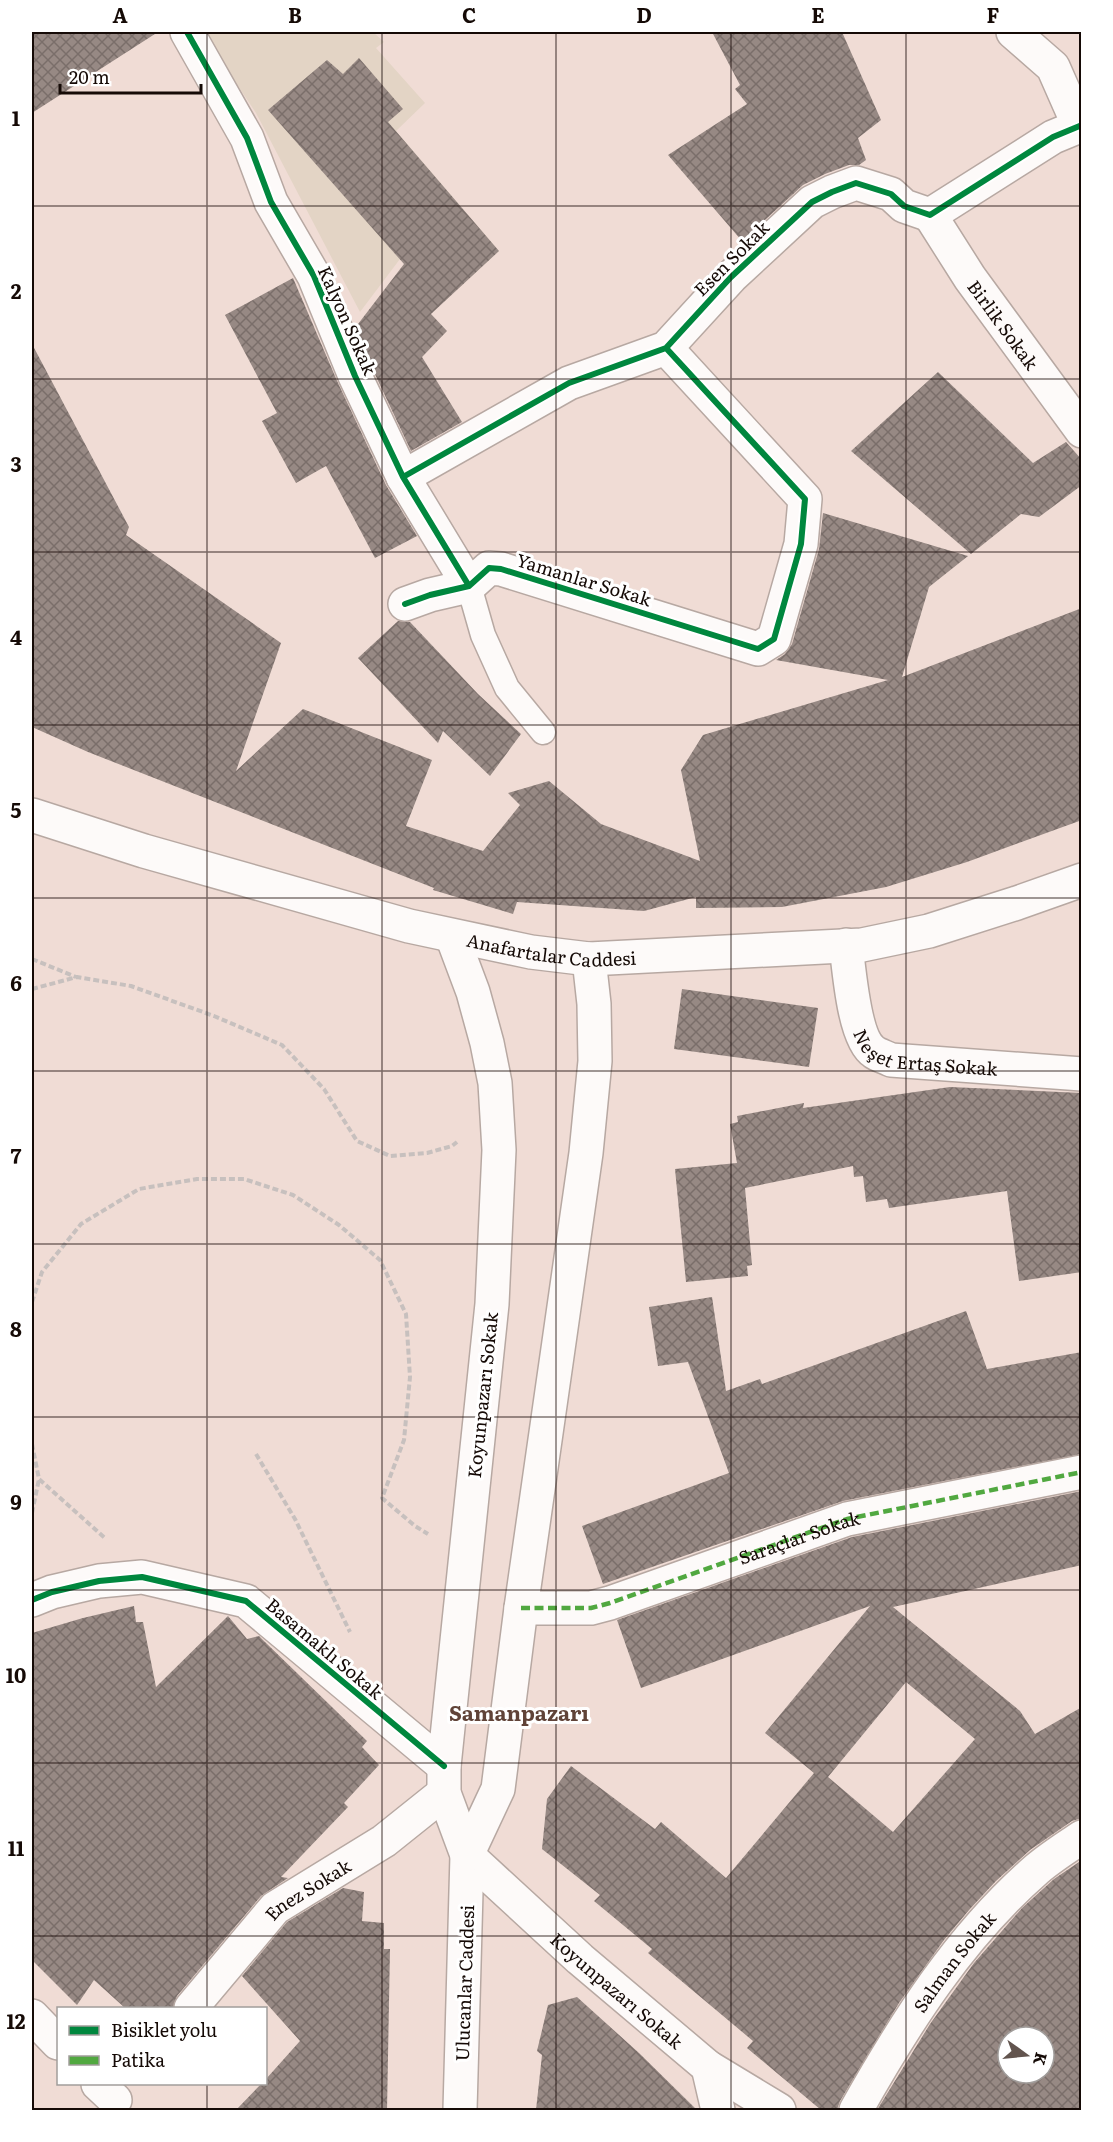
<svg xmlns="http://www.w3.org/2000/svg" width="1113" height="2142" viewBox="0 0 1113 2142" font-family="Literata,serif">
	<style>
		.education { fill: #e3d4c5 }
		.building { fill: url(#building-cross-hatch); fill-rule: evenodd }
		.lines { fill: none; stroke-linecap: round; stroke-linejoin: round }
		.lane-casing { stroke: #b7a8a2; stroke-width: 27 }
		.street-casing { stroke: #b7a8a2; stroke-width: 36 }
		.secondary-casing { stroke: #b7a8a2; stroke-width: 36 }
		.path { stroke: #c7c0be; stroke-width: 4; stroke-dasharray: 6 3; stroke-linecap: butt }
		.lane { stroke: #fdfaf9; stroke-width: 24 }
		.street { stroke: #fdfaf9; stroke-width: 33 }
		.secondary { stroke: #fdfaf9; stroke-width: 33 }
		.quiet { stroke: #51a840; stroke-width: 4.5; stroke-dasharray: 9 4.5; stroke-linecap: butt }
		.cycleway-casing { stroke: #fff; stroke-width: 10 }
		.cycleway { stroke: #00873e; stroke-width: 6 }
		.grid { fill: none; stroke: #150a06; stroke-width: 1.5; stroke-opacity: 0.55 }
		.labels { text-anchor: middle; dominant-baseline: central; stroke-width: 6; stroke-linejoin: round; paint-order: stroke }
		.street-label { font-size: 18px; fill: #150a06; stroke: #fff }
		.quarter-label { font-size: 21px; font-weight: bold; fill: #604338; stroke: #fff }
		.neatline { fill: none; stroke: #150a06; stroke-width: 2 }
		.grid-label { font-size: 20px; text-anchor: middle; font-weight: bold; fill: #150a06 }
	</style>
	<defs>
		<pattern id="building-cross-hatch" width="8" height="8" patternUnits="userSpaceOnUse" patternTransform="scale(1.5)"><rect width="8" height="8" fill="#978984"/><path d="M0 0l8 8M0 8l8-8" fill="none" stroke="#7a6e6a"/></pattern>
	</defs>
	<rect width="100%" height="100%" fill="#f0dcd5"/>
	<path class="education" d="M202,32H373L384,42L376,48L425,103L396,131L499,251L441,304L400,259L360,312L256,113Z"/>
	<path class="building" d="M32,32H158L32,113Z
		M712,32H842L881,120L858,138L866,160L859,165H849L825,174L803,185L742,241L668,155L747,104L735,89L740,85Z
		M359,58L403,109L388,122L499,251L431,314L447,331L422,357L462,422L411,451L372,368L355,328L404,264L268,110L327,60L343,74Z
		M293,278L338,383L386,485L417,536L375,558L326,466L296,483L262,421L277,413L225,315Z
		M32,344L129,527L126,535L281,643L236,771L303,709L432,760L406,826L483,851L520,805L508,793L549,781L601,824L700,861L681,770L703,735L888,680L776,660L785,654L792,644L819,549L823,513L968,556L929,587L902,677L1082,608V820L967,862L886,887L782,907L696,908V897L644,911L517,902L513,914L433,890L434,888L88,752L32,727Z
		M938,372L1033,463L1066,442L1082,460V485L1039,517L1021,514L971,554L851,451Z
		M398,621L410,622L478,694L521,734L490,776L443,731L438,743L358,658Z
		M682,989L818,1008L809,1067L674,1049Z
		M950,1087L1082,1093V1272L1019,1281L1007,1191L889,1208L887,1199L866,1202L863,1176L854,1177L853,1166L745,1188L752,1265L747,1266L748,1276L686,1282L675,1169L737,1163L730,1124L738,1122L737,1116L804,1103L803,1108Z
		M712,1297L726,1391L760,1379L762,1384L966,1311L987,1369L1082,1352V1454L843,1501L603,1584L582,1526L729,1473L688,1362L658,1366L649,1307Z
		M1082,1491V1565L893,1607L1020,1711L1035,1734L1082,1707V1818L1072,1821L1030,1850L996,1881L969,1910L944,1940L899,2003L840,2101L837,2110H821L747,2048L753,2041L648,1953L652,1949L594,1901L600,1895L542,1849L547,1799L571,1766L655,1829L661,1822L726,1878L814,1773L765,1733L870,1606L641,1688L617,1620L852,1537ZM906,1682L975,1739L893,1832L828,1777Z
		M134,1606L136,1622H143L156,1687L228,1616L247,1639L259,1636L265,1642L367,1741L362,1747L379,1765L344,1803L348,1807L281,1877L288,1878L261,1896L177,1996L173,2008H125L94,1980L77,2005L32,1960V1633L83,1618Z
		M1082,1860V2110H877L930,2024L974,1963L1022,1908L1054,1879ZM1008,2037H1044V2073H1008Z
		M343,1888L364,1892L362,1921L384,1923V1949H390L387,2110H236L261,2084H266V2079L300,2041L242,1976L287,1922Z
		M577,1997L639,2053L697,2110H536L542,2055L537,2051L548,2005Z"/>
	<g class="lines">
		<g class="lane-casing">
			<path id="lane" d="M469,586L483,635L507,688L543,732"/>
		</g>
		<g class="street-casing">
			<g id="street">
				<path d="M187,32L247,138L271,202L314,276L355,376L403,477L469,586"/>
				<path d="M1013,32L1053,67L1079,126"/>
				<path id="s1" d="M930,215L970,278L1082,431"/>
				<path d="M403,477L569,383L666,348L731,277L812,202L832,192L856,183L891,194L904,206L930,215L1053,137L1082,125"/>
				<path d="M405,604L430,595L469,586L489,568L501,569L758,649L774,639L801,544L805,499L666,348"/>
				<path id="s2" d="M846,945C849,969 854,1039 874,1052C878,1055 885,1057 891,1060L1082,1074"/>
				<path d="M32,1600L52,1592L99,1581L142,1577L246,1601L444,1766"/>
				<path id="s3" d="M521,1608H591L610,1603L847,1519L1082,1472"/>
				<path id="s4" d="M467,1855L580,1959L708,2067L779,2110"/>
				<path id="s5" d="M191,2008L275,1908L384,1841L444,1793"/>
				<path d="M32,2016L58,2043"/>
				<path d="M708,2067L718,2110"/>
				<path d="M98,2084L115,2100"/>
				<path id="s6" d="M856,2110C905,2023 960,1936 1037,1869C1051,1857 1067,1847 1082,1837"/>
			</g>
		</g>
		<g class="secondary-casing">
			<g id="secondary">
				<path id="s7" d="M32,815L144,851L409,926L531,952L589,959L862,945L929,931L1017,903L1082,880"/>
				<path d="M452,936L473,992L487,1043L495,1083L499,1150L492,1304L444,1766V1793L467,1855L460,2110"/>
				<path d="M467,1855L498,1789L521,1608L586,1153L595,1061L594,1004L589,959"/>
			</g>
		</g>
		<path class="path" d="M32,959L76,977
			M32,989L77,977L131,986L214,1016L282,1045L324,1089L357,1141L390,1156L427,1153L452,1146L457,1142
			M32,1302L42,1272L81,1224L139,1189L197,1179H244L293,1195L339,1225L380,1260L406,1314L410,1377L404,1440L382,1498L415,1526L428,1534
			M32,1444L39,1479L106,1539
			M256,1454L295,1519L350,1632
			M32,1513L39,1479"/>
		<use href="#lane" class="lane"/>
		<use href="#street" class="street"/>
		<use href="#secondary" class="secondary"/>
		<path class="quiet" d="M521,1608H591L610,1603L847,1519L1082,1472"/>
		<g class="cycleway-casing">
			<path id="cycleway" d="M187,32L247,138L271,202L314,276L355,376L403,477L469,586
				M403,477L569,383L666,348L731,277L812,202L832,192L856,183L891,194L904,206L930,215L1053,137L1082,125
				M405,604L430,595L469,586L489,568L501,569L758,649L774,639L801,544L805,499L666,348
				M32,1600L52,1592L99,1581L142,1577L246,1601L444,1766"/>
		</g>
		<use href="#cycleway" class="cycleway"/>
	</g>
	<path class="grid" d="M207,32V2008M382,32V2110M556,32V2110M731,32V2110M906,32V2110M32,206H1082M32,379H1082M32,552H1082M32,725H1082M32,898H1082M32,1071H1082M32,1244H1082M32,1417H1082M32,1590H1082M32,1763H1082M32,1936H1082M207,2084V2110"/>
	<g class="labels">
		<g class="street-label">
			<text transform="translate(731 258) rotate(-45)">Esen Sokak</text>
			<text transform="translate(348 320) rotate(66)">Kalyon Sokak</text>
			<text stroke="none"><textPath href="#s1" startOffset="132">Birlik Sokak</textPath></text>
			<text transform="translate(584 579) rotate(17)">Yamanlar Sokak</text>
			<text stroke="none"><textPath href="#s7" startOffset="538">Anafartalar Caddesi</textPath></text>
			<text stroke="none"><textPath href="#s2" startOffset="162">Neşet Ertaş Sokak</textPath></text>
			<text transform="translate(482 1395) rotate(-84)">Koyunpazarı Sokak</text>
			<text stroke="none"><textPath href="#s3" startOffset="290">Saraçlar Sokak</textPath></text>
			<text transform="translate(325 1648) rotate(40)">Basamaklı Sokak</text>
			<text stroke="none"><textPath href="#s5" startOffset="168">Enez Sokak</textPath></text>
			<text stroke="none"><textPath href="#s6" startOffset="178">Salman Sokak</textPath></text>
			<text transform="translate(464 1983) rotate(-88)">Ulucanlar Caddesi</text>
			<text stroke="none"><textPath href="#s4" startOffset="202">Koyunpazarı Sokak</textPath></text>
		</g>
		<g class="quarter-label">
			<text x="519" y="1711">Samanpazarı</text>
		</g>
	</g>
	<rect width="1113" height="2142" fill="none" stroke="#ffffff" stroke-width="66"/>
	<rect x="57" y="2007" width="210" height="78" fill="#ffffff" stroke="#a19d9b" stroke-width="1.5"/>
	<rect x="69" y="2026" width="30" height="9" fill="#00873e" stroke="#a19d9b" stroke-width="1.5"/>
	<text x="111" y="2037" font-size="18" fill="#150a06">Bisiklet yolu</text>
	<rect x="69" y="2056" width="30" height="9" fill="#51a840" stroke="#a19d9b" stroke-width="1.5"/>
	<text x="111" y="2067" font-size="18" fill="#150a06">Patika</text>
	<g transform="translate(1026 2055) rotate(105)"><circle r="28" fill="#ffffff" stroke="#a19d9b" stroke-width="1.5"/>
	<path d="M0-4.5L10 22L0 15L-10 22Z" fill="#62544e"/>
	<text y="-9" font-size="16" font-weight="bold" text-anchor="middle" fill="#150a06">K</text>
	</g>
	<path d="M60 84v9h141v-9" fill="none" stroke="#150a06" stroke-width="3"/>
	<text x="69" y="84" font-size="18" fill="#150a06" stroke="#ffffff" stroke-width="4.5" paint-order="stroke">20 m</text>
	<rect x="33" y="33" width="1047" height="2076" class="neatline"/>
	<g class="grid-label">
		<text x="120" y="23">A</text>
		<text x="295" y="23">B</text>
		<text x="469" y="23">C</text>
		<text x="644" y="23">D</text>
		<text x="818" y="23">E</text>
		<text x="993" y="23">F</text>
		<text x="16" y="126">1</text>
		<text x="16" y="299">2</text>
		<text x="16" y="472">3</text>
		<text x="16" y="645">4</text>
		<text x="16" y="818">5</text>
		<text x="16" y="991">6</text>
		<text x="16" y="1164">7</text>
		<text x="16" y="1337">8</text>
		<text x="16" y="1510">9</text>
		<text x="16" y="1683">10</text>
		<text x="16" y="1856">11</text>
		<text x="16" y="2029">12</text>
	</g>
</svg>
